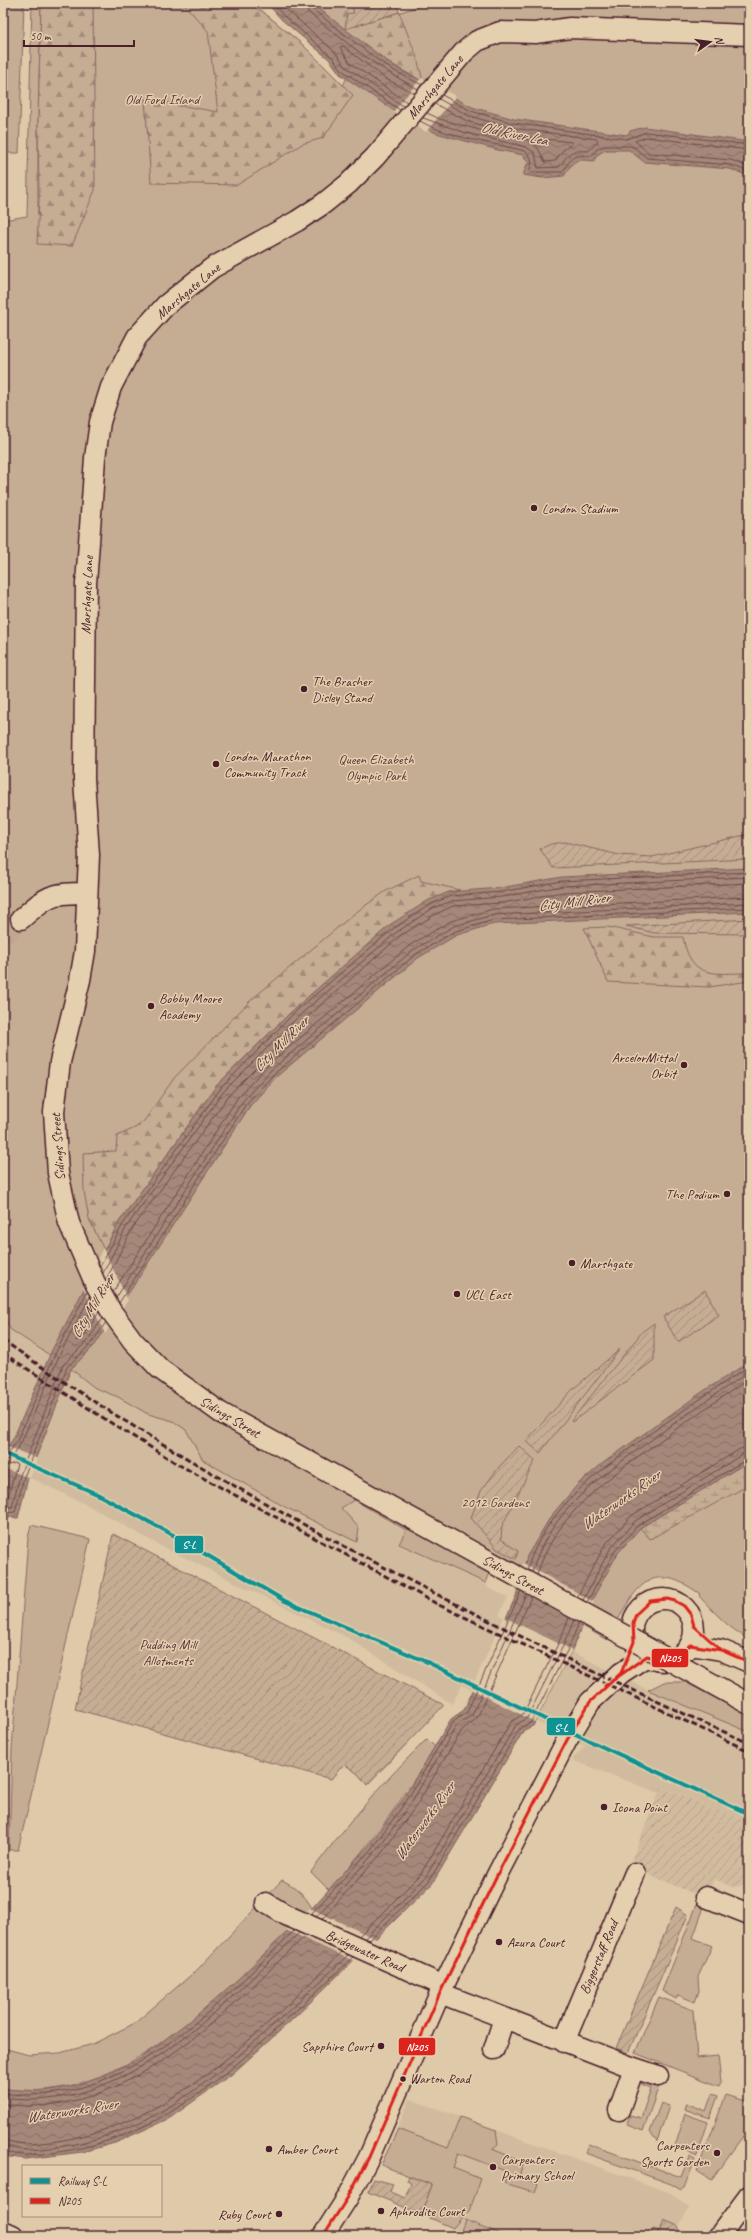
<svg xmlns="http://www.w3.org/2000/svg" width="752" height="2239" viewBox="0 0 752 2239" font-family="Caveat,sans-serif">
	<style>
		.built { fill: #d1bb9e }
		.industrial { fill: url(#industrial-furrows) }
		.green { fill: #c5ad94; stroke: #886660 }
		.forest { fill: url(#forest-firs); stroke: #886660 }
		.wetland { fill: url(#wetland-marsh); stroke: #886660 }
		.garden { fill: url(#garden-furrows); stroke: #886660 }
		.water { fill: url(#water-waves); stroke: #815e5a }
		.pier { fill: #dec9a9 }
		.lines { fill: none; stroke-linecap: round; stroke-linejoin: round }
		.shore { stroke: #6e494a; stroke-width: 1 }
		.minor-tunnel { stroke: #c0a790; stroke-width: 20; stroke-dasharray: 20 10; stroke-linecap: butt }
		.minor-casing { stroke: #4a1f2b; stroke-width: 23 }
		.major-casing { stroke: #4a1f2b; stroke-width: 25 }
		.minor { stroke: #e4d0ae; stroke-width: 20 }
		.major { stroke: #e4d0ae; stroke-width: 22 }
		.rail { stroke: #4a1f2b; stroke-width: 3; stroke-dasharray: 6 3; stroke-linecap: butt }
		.minor-bridge-casing { stroke: #4a1f2b; stroke-width: 23; stroke-linecap: butt }
		.minor-bridge { stroke: #e4d0ae; stroke-width: 20 }
		.bus-1-casing { stroke: #e4d0ae; stroke-width: 6 }
		.bus-1 { stroke: #dc241f; stroke-width: 3 }
		.rail-1-casing { stroke: #e4d0ae; stroke-width: 7 }
		.rail-1 { stroke: #0f9293; stroke-width: 4 }
		.poi-dot { fill: #4a1f2b; stroke: #e4d0ae; stroke-width: 1.5 }
		.labels { text-anchor: middle; dominant-baseline: central; stroke-width: 3; stroke-linejoin: round; paint-order: stroke }
		.bus-label { font-size: 13px; fill: #4a1f2b; stroke: #e4d0ae; text-anchor: start }
		.street-label { font-size: 14px; fill: #4a1f2b; stroke: #e4d0ae }
		.park-label { font-size: 14px; fill: #5c343b; stroke: #e4d0ae }
		.poi-label { font-size: 14px; fill: #4a1f2b; stroke: #e4d0ae; text-anchor: start }
		.water-label { font-size: 15px; font-style: italic; fill: #5c343b; stroke: #e4d0ae }
		.line-badge { stroke: #e4d0ae; stroke-width: 1.5 }
		.badge-label { font-size: 11px; text-anchor: middle; font-weight: bold; fill: #fff }
	</style>
	<defs>
		<pattern id="industrial-furrows" width="10" height="10" patternUnits="userSpaceOnUse"><rect width="10" height="10" fill="#d1bb9e"/><path d="M-1 1l2-2M0 10L10 0M9 11l2-2" fill="none" stroke="#b5a088"/></pattern>
		<pattern id="forest-firs" width="22" height="20" patternUnits="userSpaceOnUse"><rect width="22" height="20" fill="#c5ad94"/><path d="M5 1l3.5 6h-7zM16 11l3.5 6h-7z" fill="#a28c79"/></pattern>
		<pattern id="wetland-marsh" width="20" height="14" patternUnits="userSpaceOnUse"><rect width="20" height="14" fill="#c5ad94"/><path d="M1 5h8M5 5V1M11 12h8M15 12V8" fill="none" stroke="#a28c79"/></pattern>
		<pattern id="garden-furrows" width="10" height="10" patternUnits="userSpaceOnUse"><rect width="10" height="10" fill="#c5ad94"/><path d="M-1 1l2-2M0 10L10 0M9 11l2-2" fill="none" stroke="#a28c79"/></pattern>
		<pattern id="water-waves" width="16" height="10" patternUnits="userSpaceOnUse"><rect width="16" height="10" fill="#a58879"/><path d="M0 5q4-4 8 0t8 0" fill="none" stroke="#886f63"/></pattern>
	</defs>
	<rect width="100%" height="100%" fill="#dec9a9"/>
	<filter id="ink" filterUnits="userSpaceOnUse"><feTurbulence type="fractalNoise" baseFrequency=".025" numOctaves="2"/><feDisplacementMap in="SourceGraphic" scale="8" xChannelSelector="R" yChannelSelector="G"/><feConvolveMatrix kernelMatrix="1 2 1 2 8 2 1 2 1" color-interpolation-filters="sRGB"/></filter>
	<g filter="url(#ink)">
		<path class="built" d="M3,1315L11,1330L78,1374L98,1352L341,1508L354,1500L406,1530L399,1545L486,1583L488,1588L508,1597L499,1615L652,1692L749,1732V1822L716,1809L712,1811L705,1808L701,1803L661,1787L659,1793L572,1760L585,1746L462,1685L452,1704L348,1638L159,1545L89,1506L37,1481L3,1468Z
			M410,2099L671,2193L689,2208L679,2226L682,2236H456L458,2230L421,2214L432,2185L381,2165Z"/>
		<path class="industrial" d="M661,1787L701,1803L705,1808L712,1811L716,1809L749,1822V1872L744,1885L733,1887L714,1879L706,1899L629,1866Z"/>
		<path class="green" d="M5,3H24L19,153H7L8,90L3,53Z
			M32,3H41L38,120V215L59,3H246L262,11L303,45L343,86L362,42L345,29L430,3H749V1639C729,1629 714,1612 699,1596L700,1594C644,1553 632,1597 607,1640L490,1573L486,1583L399,1544L406,1530L354,1500L341,1508L359,1528L357,1542L285,1507L203,1460L186,1430L173,1421L148,1414L118,1397L95,1388L71,1369L11,1330L3,1315V220L27,216Z
			M31,1525L90,1539C66,1643 43,1747 18,1850H9L12,1749L28,1538Z
			M664,1682H685L749,1716V1732L648,1690Z
			M427,1739L435,1747C402,1801 371,1843 329,1890L311,1872C347,1824 384,1781 427,1739Z
			M282,1880C296,1887 304,1894 312,1908C231,1985 127,2107 3,2089V2048L29,2055L60,2053L93,2044L135,2023L198,1969Z
			M700,1897L705,1904L693,1938L712,1946L698,1977L699,1991L695,2002L678,1995L676,1999L662,1991Z
			M659,1997L693,2010L697,2058L718,2056L721,2082L719,2086L635,2053Z
			M640,2080L659,2086L643,2131L627,2125L630,2115L641,2118L651,2088L641,2084Z
			M712,2094L718,2096L710,2118L684,2109L686,2103L706,2111Z
			M726,2095L749,2102V2140L743,2136L711,2180L697,2171Z
			M661,2103L669,2106L657,2141L650,2132Z
			M685,2114L708,2122L697,2156L680,2148L674,2149Z
			M460,2117L496,2130L498,2144L492,2149L524,2162L519,2177L538,2184L535,2192L504,2183L508,2172L458,2153L453,2168L481,2179L469,2212L463,2216L453,2228L421,2214L432,2185L381,2165L398,2129L448,2148Z
			M588,2144L681,2177L689,2156L695,2159L684,2188L681,2190L671,2184L585,2153Z
			M465,2220L506,2236H459Z"/>
		<path class="forest" d="M41,3H93L95,190L72,246L37,244L39,200L38,120Z
			M183,3H246L262,11L303,45L353,95L323,138L302,144L237,185L151,183L145,99L218,112L208,31Z
			M311,3H352L373,20L399,12L416,55L422,77L420,80C380,60 346,31 311,3Z
			M419,875L421,881L460,890L449,892L337,973L295,1008L217,1085L119,1222L104,1250L89,1219L84,1191L83,1153L116,1151L117,1136L135,1128L144,1121L175,1077L251,1000L355,913L386,891Z
			M608,927L654,937H683C691,980 713,973 749,973V981L709,987L608,982L584,928Z"/>
		<path class="wetland" d="M749,1461V1485L650,1539L640,1528Z"/>
		<path class="garden" d="M351,3H397L399,12L345,29L347,14L354,13Z
			M749,834V859L553,868L540,849L551,844L565,842L619,855L652,857Z
			M749,919V934L654,933L626,926Z
			M705,1290L719,1315L678,1342L663,1317Z
			M654,1323V1360L572,1422L571,1421L642,1332Z
			M620,1349L540,1453L526,1441L572,1390Z
			M519,1446L535,1460L502,1526L501,1539L518,1551L516,1559L497,1549L471,1518L481,1491L499,1467Z
			M113,1534L444,1705L367,1785L358,1774L344,1764L331,1779L75,1709Z
			M676,1907L688,1915L628,2053L616,2048Z
			M409,2176L432,2185L421,2214L368,2192L374,2179L393,2184L390,2192L405,2198L411,2183L407,2181Z
			M664,2220L678,2226L682,2236H650L653,2229L660,2231Z"/>
		<path class="water" d="M267,3H311L395,67L472,107L514,119L627,135L630,131L645,127L749,142V176L730,169L644,162L629,150H605L597,155L594,161C574,159 575,159 564,176L542,178L523,175L528,162L523,155L498,150L436,133L400,115L340,74L330,60L282,20Z
			M749,868V912L494,924L457,935L418,958L276,1077L250,1106L95,1345L71,1369L28,1478L18,1518L3,1517V1454L13,1439L52,1350L119,1222L217,1085L295,1008L391,924L429,900L449,892L500,888L562,877Z
			M749,1362V1461L640,1528L618,1553L593,1598L572,1650L533,1726L524,1730L432,1884L293,2019L232,2074L170,2118L115,2143L82,2152L26,2159L3,2156V2089L43,2091L68,2087L108,2074L139,2059L197,2015L238,1979L312,1908L369,1845L404,1798L451,1719L464,1710L516,1596L527,1556L551,1516L578,1484L603,1463L702,1392Z"/>
		<path class="pier" d="M421,78L456,96L426,132L393,112Z
			M103,1248L128,1300L105,1334L83,1287Z
			M6,1446L38,1459L30,1478L3,1468V1450Z
			M523,1563L594,1602L584,1626L516,1589Z
			M504,1617L572,1650L535,1722L471,1689Z
			M310,1908L378,1940L356,1962L286,1930Z"/>
		<g class="lines">
			<path class="shore" d="M272,3L285,17L332,57L343,71L400,110
				M279,3L336,53L346,67L403,106
				M304,3L308,12C343,40 377,68 418,89
				M309,3L311,8L375,58L393,70L422,85
				M442,95L471,111L513,123L626,139L646,132L749,145
				M407,102L350,63L340,47L343,46L386,79L414,93
				M427,113L440,119L501,136L506,135L505,132L467,121L435,104
				M423,118L466,133L526,147L535,153L538,168L559,167C570,152 569,150 588,151L598,142L597,139L512,128L469,116L439,99
				M420,121C452,139 490,142 525,151C533,157 532,162 530,170L532,172H562C574,156 570,155 591,156L597,149L604,146H630L635,148L647,158L731,165L749,172
				M529,137L571,142L572,144L563,150L555,161L545,162L538,148L527,140Z
				M749,150L646,137L635,141L649,153L731,160L749,167
				M100,1267L123,1224L221,1088L297,1010L394,928L431,904L451,896L501,892L562,881L749,872
				M103,1273L127,1226L224,1091L301,1014L397,932L433,908L452,901L501,897L563,886L749,877
				M106,1280L132,1229L229,1095L305,1019L400,936L436,914L453,906L502,903L563,892L749,883
				M113,1292L238,1097L267,1066L410,945L451,921L493,909L749,897
				M116,1298L242,1102L270,1071L413,950L454,926L493,915L749,903
				M94,1303L76,1341L84,1336L99,1312
				M119,1303L246,1104L274,1074L416,954L456,931L494,920L749,908
				M3,1455L8,1454L17,1441L56,1352L87,1292
				M3,1461L11,1458L21,1443L60,1354L90,1297
				M3,1467L15,1463L17,1464L7,1501L3,1502
				M3,1508L12,1507L20,1475L63,1365L88,1340L103,1318
				M3,1513L15,1512L24,1477L67,1367L92,1343L106,1322
				M527,1570C545,1507 602,1469 651,1433C684,1410 716,1388 749,1366
				M532,1572C549,1510 605,1473 654,1438C685,1415 717,1393 749,1372
				M537,1575C555,1514 608,1478 657,1443C687,1421 717,1400 749,1379
				M577,1597L605,1545L631,1516L740,1449L749,1447
				M583,1600L610,1549L635,1521L743,1454L749,1453
				M587,1602L615,1551L638,1525L749,1458
				M311,1914L372,1848L407,1800L453,1722L467,1712L521,1591
				M316,1917L376,1851L411,1803L457,1725L472,1715L526,1594
				M322,1919L381,1854L416,1806L462,1730L477,1718L531,1597
				M359,1936L420,1875L511,1722L523,1714L558,1644L569,1618
				M365,1938L425,1878L516,1725L527,1718L563,1646L574,1620
				M369,1940L429,1881L520,1728L531,1722L568,1649L579,1623
				M3,2093C121,2111 217,2005 294,1931
				M3,2098C123,2116 220,2008 299,1933
				M3,2104C126,2122 225,2012 305,1936
				M3,2141C11,2141 19,2144 27,2144C162,2138 250,2040 342,1952
				M3,2147C11,2147 19,2150 27,2150C127,2145 190,2099 261,2036C291,2009 320,1982 348,1955
				M3,2152C11,2152 19,2156 27,2155C128,2150 192,2105 264,2040C294,2013 324,1985 353,1957"/>
			<path class="minor-tunnel" d="M3,936L21,919"/>
			<g class="minor-casing">
				<path id="minor" d="M21,919C48,895 50,893 87,893
					M458,1544L221,1413L160,1369L133,1341L111,1311L95,1283L69,1223L58,1173L54,1112L60,1062L80,980L85,951L89,855L84,779L86,584L95,458L100,422L111,387L137,337L166,305L212,268L297,221L323,204L348,184L375,157L464,52L477,41L500,32L535,33L570,28L749,35
					M632 1630a31 31 0 1 1 62 0a31 31 0 1 1-62 0Z
					M690,1645L721,1650L749,1662
					M706,1897L749,1914
					M266,1903L286,1915L444,1986
					M440,1993L634,2068L619,2110
					M564,2042L635,1873
					M494,2049L504,2018
					M634,2068L658,2076
					M323,2236L348,2197L369,2157L440,1993L497,1875L567,1740L590,1702L621,1673L647,1656
					M719,2236L749,2196"/>
			</g>
			<g class="major-casing">
				<path id="major" d="M3,2232L12,2236"/>
			</g>
			<use href="#minor" class="minor"/>
			<use href="#major" class="major"/>
			<path class="rail" d="M3,1340C101,1410 206,1471 312,1529C455,1606 601,1677 749,1743
				M3,1353L108,1421L181,1466L441,1606L749,1751"/>
			<g class="minor-bridge-casing">
				<path id="minor-bridge" d="M458,1544L749,1704"/>
			</g>
			<use href="#minor-bridge" class="minor-bridge"/>
			<g class="bus-1-casing">
				<path id="bus-1" d="M605,1686L647,1656C665,1662 677,1659 690,1645L721,1650L739,1658
					M323,2236L348,2197L369,2157L440,1993L497,1875L567,1740L590,1702L621,1673L634,1642L633,1623L636,1614L650,1601L667,1599L675,1601L684,1606L691,1615L694,1626L721,1650L749,1662"/>
			</g>
			<use href="#bus-1" class="bus-1"/>
			<g class="rail-1-casing">
				<path id="rail-1" d="M3,1453L97,1494L166,1531L285,1601L427,1662L592,1742L749,1814"/>
			</g>
			<use href="#rail-1" class="rail-1"/>
		</g>
	</g>
	<g class="poi-dot">
		<circle cx="534" cy="508" r="4"/>
		<circle cx="304" cy="689" r="4"/>
		<circle cx="216" cy="764" r="4"/>
		<circle cx="151" cy="1006" r="4"/>
		<circle cx="684" cy="1065" r="4"/>
		<circle cx="727" cy="1194" r="4"/>
		<circle cx="572" cy="1263" r="4"/>
		<circle cx="457" cy="1294" r="4"/>
		<circle cx="604" cy="1807" r="4"/>
		<circle cx="499" cy="1942" r="4"/>
		<circle cx="381" cy="2046" r="4"/>
		<circle cx="403" cy="2079" r="3.5"/>
		<circle cx="269" cy="2149" r="4"/>
		<circle cx="717" cy="2153" r="4"/>
		<circle cx="493" cy="2167" r="4"/>
		<circle cx="381" cy="2211" r="4"/>
		<circle cx="279" cy="2214" r="4"/>
	</g>
	<g class="labels">
		<g class="bus-label">
			<text x="410" y="2079">Warton Road</text>
		</g>
		<g class="street-label">
			<text transform="translate(435 87) rotate(-50)">Marshgate Lane</text>
			<text transform="translate(188 291) rotate(-40)">Marshgate Lane</text>
			<text transform="translate(87 595) rotate(-88)">Marshgate Lane</text>
			<text transform="translate(58 1147) rotate(-94)">Sidings Street</text>
			<text transform="translate(230 1417) rotate(31)">Sidings Street</text>
			<text transform="translate(513 1575) rotate(29)">Sidings Street</text>
			<text transform="translate(365 1951) rotate(24)">Bridgewater Road</text>
			<text transform="translate(599 1957) rotate(-67)">Biggerstaff Road</text>
		</g>
		<g class="park-label">
			<text x="162" y="99">Old Ford Island</text>
			<text x="376" y="759">Queen Elizabeth<tspan x="376" dy="16">Olympic Park</tspan></text>
			<text x="495" y="1502">2012 Gardens</text>
			<text x="168" y="1644">Pudding Mill<tspan x="168" dy="16">Allotments</tspan></text>
		</g>
		<g class="poi-label">
			<text x="542" y="508">London Stadium</text>
			<text x="312" y="681">The Brasher<tspan x="312" dy="16">Disley Stand</tspan></text>
			<text x="224" y="756">London Marathon<tspan x="224" dy="16">Community Track</tspan></text>
			<text x="159" y="998">Bobby Moore<tspan x="159" dy="16">Academy</tspan></text>
			<text x="676" y="1057" text-anchor="end">ArcelorMittal<tspan x="676" dy="16">Orbit</tspan></text>
			<text x="719" y="1194" text-anchor="end">The Podium</text>
			<text x="580" y="1263">Marshgate</text>
			<text x="465" y="1294">UCL East</text>
			<text x="612" y="1807">Icona Point</text>
			<text x="507" y="1942">Azura Court</text>
			<text x="373" y="2046" text-anchor="end">Sapphire Court</text>
			<text x="709" y="2145" text-anchor="end">Carpenters<tspan x="709" dy="16">Sports Garden</tspan></text>
			<text x="277" y="2149">Amber Court</text>
			<text x="501" y="2159">Carpenters<tspan x="501" dy="16">Primary School</tspan></text>
			<text x="389" y="2211">Aphrodite Court</text>
			<text x="271" y="2214" text-anchor="end">Ruby Court</text>
		</g>
		<g class="water-label">
			<text transform="translate(514 134) rotate(12)">Old River Lea</text>
			<text transform="translate(574 902) rotate(-7)">City Mill River</text>
			<text transform="translate(281 1044) rotate(-45)">City Mill River</text>
			<text transform="translate(93 1306) rotate(-59)">City Mill River</text>
			<text transform="translate(621 1500) rotate(-35)">Waterworks River</text>
			<text transform="translate(425 1821) rotate(-54)">Waterworks River</text>
			<text transform="translate(72 2111) rotate(-9)">Waterworks River</text>
		</g>
	</g>
	<g class="line-badge">
		<rect x="174" y="1535" width="30" height="19" rx="4" fill="#0f9293"/>
		<rect x="651" y="1648" width="38" height="20" rx="4" fill="#dc241f"/>
		<rect x="546" y="1717" width="30" height="19" rx="4" fill="#0f9293"/>
		<rect x="398" y="2037" width="38" height="19" rx="4" fill="#dc241f"/>
	</g>
	<g class="badge-label">
		<text x="189" y="1548">S-L</text>
		<text x="670" y="1662">N205</text>
		<text x="561" y="1731">S-L</text>
		<text x="417" y="2051">N205</text>
	</g>
	<rect width="752" height="2239" fill="none" stroke="#e4d0ae" stroke-width="16"/>
	<rect x="8" y="8" width="736" height="2223" fill="none" stroke="#4a1f2b" stroke-width="1.5" filter="url(#ink)"/>
	<rect x="22" y="2165" width="140" height="52" fill="#e4d0ae" stroke="#a6897a"/>
	<rect x="30" y="2178" width="20" height="6" fill="#0f9293" stroke="#a6897a"/>
	<text x="58" y="2185" font-size="12" fill="#4a1f2b">Railway S-L</text>
	<rect x="30" y="2198" width="20" height="6" fill="#dc241f" stroke="#a6897a"/>
	<text x="58" y="2205" font-size="12" fill="#4a1f2b">N205</text>
	<g transform="translate(710 42) rotate(76)" stroke="#e4d0ae" stroke-width="3" paint-order="stroke">
	<path d="M0-3L7 15L0 10L-7 15Z" fill="#4a1f2b"/>
	<text y="-6" font-size="11" font-weight="bold" text-anchor="middle" fill="#4a1f2b">N</text>
	</g>
	<path d="M24 40v6h110v-6" fill="none" stroke="#4a1f2b" stroke-width="2"/>
	<text x="30" y="40" font-size="12" fill="#4a1f2b" stroke="#e4d0ae" stroke-width="3" paint-order="stroke">50 m</text>
</svg>
